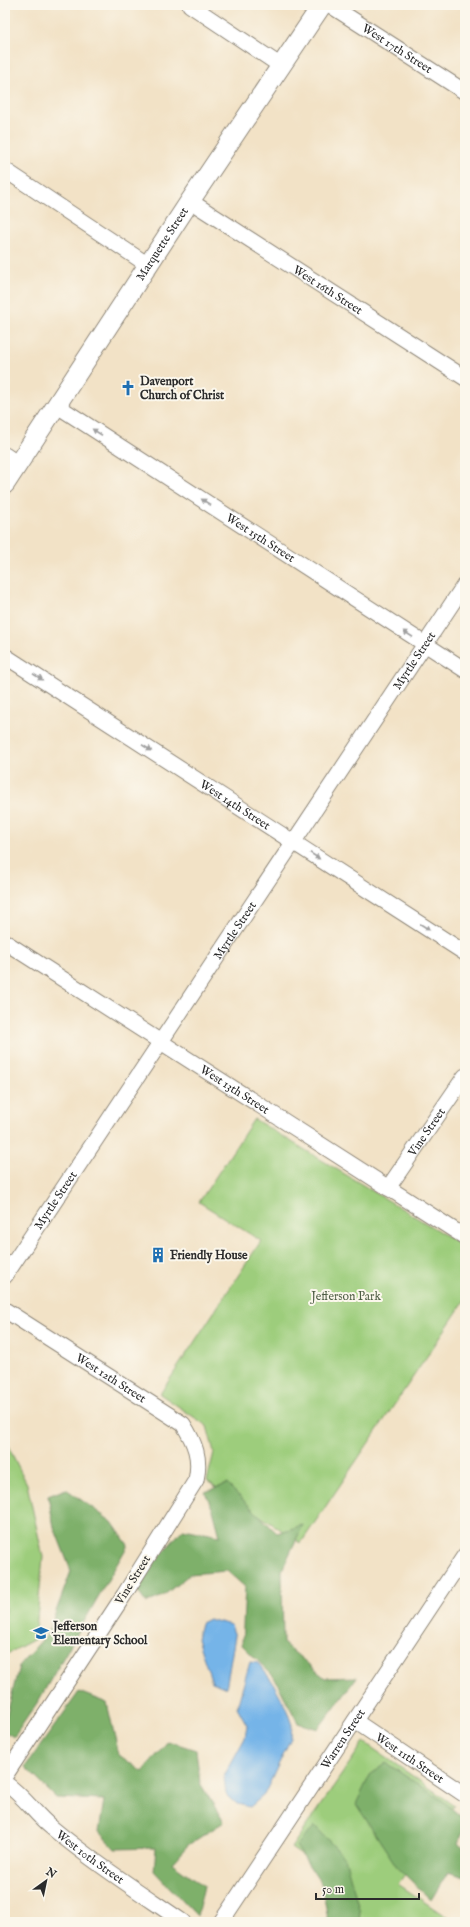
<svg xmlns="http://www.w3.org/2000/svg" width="470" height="1927" viewBox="0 0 470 1927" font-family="'IM FELL English',serif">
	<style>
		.green { fill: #9dcd7b; stroke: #647c53 }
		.forest { fill: #7eb06b; stroke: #546e4b }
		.water { fill: #75b4e8; stroke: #50708a }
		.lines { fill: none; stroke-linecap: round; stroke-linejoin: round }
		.minor-casing { stroke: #8e8678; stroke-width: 17 }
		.tertiary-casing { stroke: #8e8678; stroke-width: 21 }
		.minor { stroke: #fff; stroke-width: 15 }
		.tertiary { stroke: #fff; stroke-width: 19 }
		.oneway { fill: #a0a0a0 }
		.labels { text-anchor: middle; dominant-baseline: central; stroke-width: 4; stroke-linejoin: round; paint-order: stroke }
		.street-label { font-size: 12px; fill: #2b2b2b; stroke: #fbf7ec }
		.poi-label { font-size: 12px; font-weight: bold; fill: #2b2b2b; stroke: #fbf7ec; text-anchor: start }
		.park-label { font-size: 12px; fill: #4d5c43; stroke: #fbf7ec }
	</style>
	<rect width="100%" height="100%" fill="#fbf7ec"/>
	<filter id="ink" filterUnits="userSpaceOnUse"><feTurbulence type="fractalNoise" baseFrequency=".025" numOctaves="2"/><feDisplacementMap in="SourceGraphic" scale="8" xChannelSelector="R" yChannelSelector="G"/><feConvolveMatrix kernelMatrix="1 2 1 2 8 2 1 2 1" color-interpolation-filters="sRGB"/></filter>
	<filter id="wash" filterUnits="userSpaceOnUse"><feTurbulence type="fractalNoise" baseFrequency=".012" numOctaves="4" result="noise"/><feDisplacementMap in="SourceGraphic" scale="16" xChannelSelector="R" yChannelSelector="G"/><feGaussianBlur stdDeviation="0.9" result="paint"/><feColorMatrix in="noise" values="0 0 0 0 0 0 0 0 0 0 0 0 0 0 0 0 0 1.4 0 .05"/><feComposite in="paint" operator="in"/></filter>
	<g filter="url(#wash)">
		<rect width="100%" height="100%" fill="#f2e2c6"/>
		<path class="green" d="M254,1119L465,1247V1300L301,1543L207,1481L214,1452L207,1426L160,1394L261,1241L199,1202Z
			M5,1440L27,1484L43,1557L35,1639L5,1655Z
			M364,1742L454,1805L398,1884L454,1922H352L337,1880L291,1848Z"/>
		<path class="forest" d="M227,1484L277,1533L303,1525L282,1570L283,1643L325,1678L357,1677L318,1729L298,1723L274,1677L242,1645L245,1587L227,1571L190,1574L163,1596L146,1603L134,1586L183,1529L220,1536L213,1510L205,1492Z
			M66,1489L112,1522L128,1545L39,1700L14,1737L5,1732V1722L19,1666L48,1633L71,1571L54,1527L48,1496Z
			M79,1692L107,1703L119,1755L143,1772L168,1741L196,1750L200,1783L224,1822L188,1845L172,1863L204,1886L197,1916L154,1871L156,1848L115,1849L99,1832L104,1800L56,1798L25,1767Z
			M386,1763L443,1801L465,1820V1827L458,1843L465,1851V1877L448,1872L431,1900L397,1867L356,1804L370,1775Z
			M315,1826L345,1858L360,1912L359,1922H327L328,1919L322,1885L296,1846Z"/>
		<path class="water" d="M209,1619L231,1625L235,1636L226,1688L212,1682L197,1639L201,1623Z
			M250,1662L258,1663L272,1681L285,1705L292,1725L291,1738L264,1795L250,1807L237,1804L226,1794L224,1776L245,1738L247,1725L237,1707Z"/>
	</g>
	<g filter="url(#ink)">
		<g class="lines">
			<g class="minor-casing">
				<g id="minor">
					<path d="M190,5L281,66"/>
					<path id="s1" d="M330,5L465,92"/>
					<path d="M5,170L148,265"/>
					<path id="s2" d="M190,201L465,378"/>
					<path id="s3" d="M56,405L465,670"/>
					<path d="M5,455L18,464"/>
					<path id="s4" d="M5,656L465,953"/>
					<path id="s5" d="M5,942L465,1237"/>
					<path id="s6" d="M388,1188L465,1076"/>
					<path id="s7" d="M5,1276L465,584"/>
					<path id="s8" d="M5,1310L183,1424C195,1443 201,1458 196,1480L124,1595L5,1776"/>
					<path id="s9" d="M355,1721L465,1795"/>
					<path id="s10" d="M5,1783C23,1795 35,1814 51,1827C93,1862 138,1891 183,1922"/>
					<path id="s11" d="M221,1922L465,1555"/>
				</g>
			</g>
			<g class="tertiary-casing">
				<g id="tertiary">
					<path id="s12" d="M5,484L190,201L322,5"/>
				</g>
			</g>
			<use href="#minor" class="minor"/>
			<use href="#tertiary" class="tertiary"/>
		</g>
		<defs><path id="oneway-solid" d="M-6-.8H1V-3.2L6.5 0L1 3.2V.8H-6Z"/></defs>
		<g class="oneway">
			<use href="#oneway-solid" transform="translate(97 432) rotate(-147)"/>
			<use href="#oneway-solid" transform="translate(206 502) rotate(-147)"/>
			<use href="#oneway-solid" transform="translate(408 634) rotate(-147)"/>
			<use href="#oneway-solid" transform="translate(38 677) rotate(33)"/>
			<use href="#oneway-solid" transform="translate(147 748) rotate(33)"/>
			<use href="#oneway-solid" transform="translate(315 856) rotate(33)"/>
			<use href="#oneway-solid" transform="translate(425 927) rotate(33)"/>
		</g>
	</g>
	<defs>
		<g id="church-bare" transform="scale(1.2)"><path d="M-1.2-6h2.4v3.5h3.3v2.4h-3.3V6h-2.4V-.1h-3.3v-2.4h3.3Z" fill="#1f6fb2" stroke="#fbf7ec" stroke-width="2.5" paint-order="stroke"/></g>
		<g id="building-bare" transform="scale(1.2)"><path d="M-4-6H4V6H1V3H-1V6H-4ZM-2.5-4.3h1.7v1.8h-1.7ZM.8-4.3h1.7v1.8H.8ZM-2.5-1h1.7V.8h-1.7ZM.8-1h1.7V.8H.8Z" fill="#1f6fb2" stroke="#fbf7ec" stroke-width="2.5" paint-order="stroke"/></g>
		<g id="school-bare" transform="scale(1.2)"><path d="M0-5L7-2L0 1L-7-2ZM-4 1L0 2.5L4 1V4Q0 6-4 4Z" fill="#1f6fb2" stroke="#fbf7ec" stroke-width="2.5" paint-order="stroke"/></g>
	</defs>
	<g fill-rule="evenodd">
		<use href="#church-bare" x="128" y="388"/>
		<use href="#building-bare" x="158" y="1255"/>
		<use href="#school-bare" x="41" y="1633"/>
	</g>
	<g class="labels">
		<g class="street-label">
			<text stroke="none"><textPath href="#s1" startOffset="80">West 17th Street</textPath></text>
			<text stroke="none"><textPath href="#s12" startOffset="287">Marquette Street</textPath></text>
			<text stroke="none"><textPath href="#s2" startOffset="164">West 16th Street</textPath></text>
			<text stroke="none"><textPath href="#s3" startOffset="244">West 15th Street</textPath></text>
			<text stroke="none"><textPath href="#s7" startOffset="739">Myrtle Street</textPath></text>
			<text stroke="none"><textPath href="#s4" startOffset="274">West 14th Street</textPath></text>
			<text stroke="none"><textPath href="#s7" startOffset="415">Myrtle Street</textPath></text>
			<text stroke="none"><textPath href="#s5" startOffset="273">West 13th Street</textPath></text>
			<text stroke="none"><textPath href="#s6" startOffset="68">Vine Street</textPath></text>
			<text stroke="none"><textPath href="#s7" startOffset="91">Myrtle Street</textPath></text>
			<text stroke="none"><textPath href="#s8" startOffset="126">West 12th Street</textPath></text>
			<text transform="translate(133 1580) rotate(-58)">Vine Street</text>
			<text stroke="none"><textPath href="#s11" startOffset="220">Warren Street</textPath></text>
			<text stroke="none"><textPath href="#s9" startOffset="66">West 11th Street</textPath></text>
			<text stroke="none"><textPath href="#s10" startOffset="113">West 10th Street</textPath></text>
		</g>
		<g class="poi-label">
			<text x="140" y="381">Davenport<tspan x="140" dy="14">Church of Christ</tspan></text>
			<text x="170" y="1255">Friendly House</text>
			<text x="53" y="1626">Jefferson<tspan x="53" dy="14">Elementary School</tspan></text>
		</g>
		<g class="park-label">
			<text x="346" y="1296">Jefferson Park</text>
		</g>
	</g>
	<rect width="470" height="1927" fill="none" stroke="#fbf7ec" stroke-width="20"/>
	<g transform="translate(46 1881) rotate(33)" stroke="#fbf7ec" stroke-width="3" paint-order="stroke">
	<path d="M0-3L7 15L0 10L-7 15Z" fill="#2b2b2b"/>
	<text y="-6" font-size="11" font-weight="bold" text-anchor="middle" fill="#2b2b2b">N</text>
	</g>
	<path d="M316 1893v6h103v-6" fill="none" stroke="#2b2b2b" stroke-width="2"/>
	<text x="322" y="1893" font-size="12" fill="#2b2b2b" stroke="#fbf7ec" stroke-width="3" paint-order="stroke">50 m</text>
</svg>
